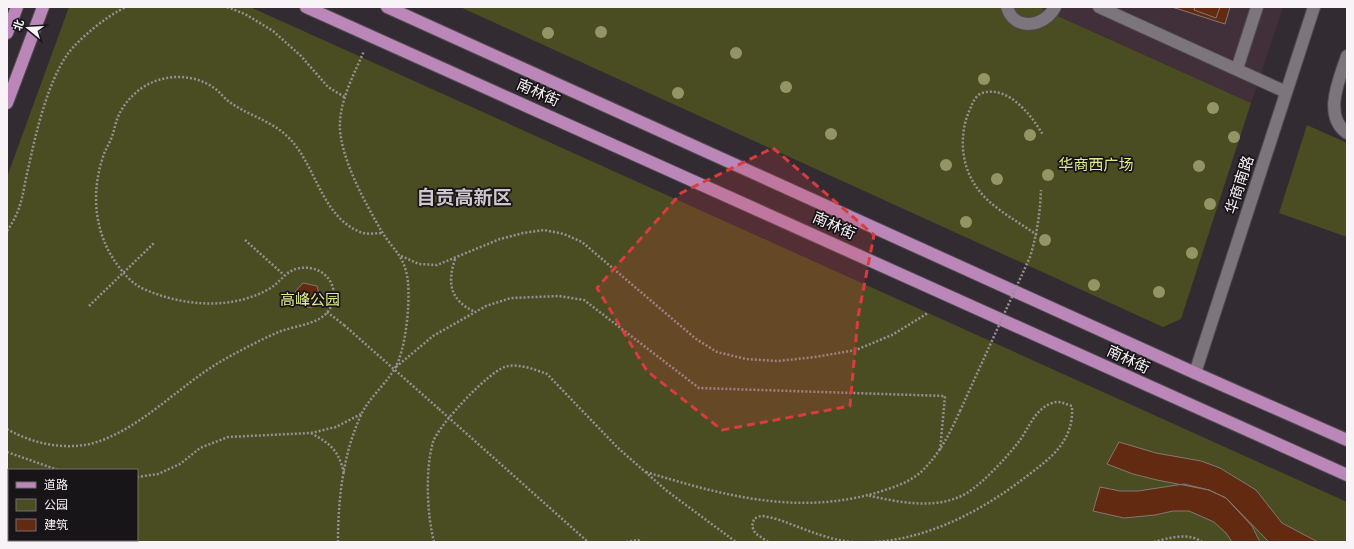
<svg xmlns="http://www.w3.org/2000/svg" width="1354" height="549" viewBox="0 0 1354 549" font-family="'Alegreya Sans','Noto Sans SC',sans-serif">
	<style>
		.commercial { fill: #41303a }
		.green { fill: #494d21 }
		.building { fill: #632a12; stroke: #837874 }
		.lines { fill: none; stroke-linecap: round; stroke-linejoin: round }
		.minor-casing { stroke: #4f4a4f; stroke-width: 14 }
		.major-casing { stroke: #4f4a4f; stroke-width: 14 }
		.path { stroke: #969095; stroke-width: 2.5; stroke-dasharray: 2 2; stroke-linecap: butt }
		.minor { stroke: #7d757c; stroke-width: 12 }
		.major { stroke: #bb86b8; stroke-width: 12 }
		.path-bridge { stroke: #969095; stroke-width: 2.5; stroke-dasharray: 2 2; stroke-linecap: butt }
		.tree { fill: #939564 }
		.marked { fill: #d93c3d; fill-opacity: 0.2; stroke: #d93c3d; stroke-width: 3; stroke-dasharray: 8 5; stroke-linejoin: round }
		.labels { text-anchor: middle; dominant-baseline: central; stroke-width: 3.5; stroke-linejoin: round; paint-order: stroke }
		.street-label { font-size: 15px; fill: #f8f3f7; stroke: #181518 }
		.park-label { font-size: 15px; fill: #e2ec8d; stroke: #181518 }
		.district-label { font-size: 19px; font-weight: bold; fill: #cfc6ce; stroke: #181518 }
	</style>
	<rect width="100%" height="100%" fill="#322b32"/>
	<path class="commercial" d="M1038,7H1283L1251,103Z"/>
	<path class="green" d="M69,7H250L1347,502V542H107L102,540H137V470H9V502L7,501V177Z
		M460,7H1043L1042,9L1251,103L1181,319L1163,327Z
		M1307,125L1347,143V237L1279,213Z"/>
	<path class="building" d="M1172,7H1230L1225,24Z
		M1195,7H1220L1216,18L1194,10Z
		M303,283L317,286L320,298L312,308L300,305L294,293Z
		M1119,442L1156,453L1201,461L1220,468L1256,490L1282,523L1318,542H1269L1226,498L1209,490L1157,480L1133,474L1107,464Z
		M1184,484L1209,490L1226,498L1252,526L1260,542H1232L1226,533L1214,522L1189,511H1173L1155,515L1124,518L1093,511L1100,487L1120,491H1138Z"/>
	<g class="lines">
		<g class="minor-casing">
			<path id="minor" d="M1007,7C1014,32 1045,27 1055,7
				M1099,7L1286,92
				M1347,56C1340,78 1322,115 1347,133
				M1237,69L1257,7
				M1195,373L1314,7
				M7,527L9,528
				M39,540L43,542"/>
		</g>
		<g class="major-casing">
			<path id="major" d="M306,7L1347,475
				M387,7L1195,373L1347,440
				M7,33L17,7
				M7,103L43,7"/>
		</g>
		<path class="path" d="M227,7L245,14L273,31L301,56L328,87L346,98
			M7,231C24,206 22,192 29,165C36,132 48,82 67,55C78,39 108,15 126,7
			M1037,235C1016,220 989,207 975,185C960,162 959,131 971,107C973,102 976,95 982,93C1009,85 1032,116 1043,135
			M245,240L284,275
			M401,256L419,264L437,265L500,239L523,233L544,230L564,234L582,242L696,339L717,352L746,359L778,361L815,357L856,350L892,335L928,313
			M455,259C447,284 450,300 475,312
			M89,306L154,243
			M327,312L344,325
			M396,367L433,336L486,306L511,298L559,296L584,300L699,388L945,396L940,451
			M439,409L588,542
			M7,429C31,443 62,450 90,444C140,431 180,384 225,359C243,349 262,339 281,331C293,327 308,325 319,319C332,312 337,297 332,285C327,272 313,266 300,268C285,270 280,284 267,290C230,310 184,306 146,290C133,285 124,274 116,263C95,233 91,195 102,160C104,152 108,146 111,139C114,132 115,124 118,117C124,102 138,88 153,82C175,73 200,76 218,91C222,95 226,100 231,103C249,116 271,120 289,138C316,165 321,216 360,232C367,235 376,233 383,233
			M311,433C332,445 338,450 344,473
			M7,452L58,470
			M646,472C722,495 793,515 872,494C889,489 910,483 923,470C940,453 950,433 960,411
			M137,477L158,474L180,464L200,448L228,437L311,433L336,427L361,414
			M69,542L70,540
			M338,542C338,499 343,454 361,415C368,399 386,384 395,368C406,349 410,304 408,282C405,256 394,251 382,232C366,204 338,155 340,122C341,98 355,72 364,51
			M434,542C427,514 425,470 433,442C438,426 491,368 508,366C521,364 536,370 547,374L618,448L667,491L736,542
			M626,542L638,540L642,542
			M768,542L755,533L752,526L754,519C756,518 759,516 762,516C771,517 780,520 788,523C809,531 830,540 852,542C916,546 978,514 1027,476C1052,457 1074,441 1072,406C1065,404 1059,400 1052,403C1034,409 1028,431 1017,444C1005,459 983,483 967,493C936,511 898,502 866,495
			M1154,542C1168,538 1189,532 1202,542"/>
		<use href="#minor" class="minor"/>
		<use href="#major" class="major"/>
		<path class="path-bridge" d="M344,325L439,409
			M960,411L1030,257C1037,234 1040,214 1041,190"/>
	</g>
	<g class="tree">
		<circle cx="601" cy="32" r="6"/>
		<circle cx="548" cy="33" r="6"/>
		<circle cx="736" cy="53" r="6"/>
		<circle cx="984" cy="79" r="6"/>
		<circle cx="786" cy="87" r="6"/>
		<circle cx="678" cy="93" r="6"/>
		<circle cx="1213" cy="108" r="6"/>
		<circle cx="831" cy="134" r="6"/>
		<circle cx="1030" cy="135" r="6"/>
		<circle cx="1234" cy="137" r="6"/>
		<circle cx="946" cy="165" r="6"/>
		<circle cx="1199" cy="166" r="6"/>
		<circle cx="1048" cy="175" r="6"/>
		<circle cx="997" cy="179" r="6"/>
		<circle cx="1210" cy="204" r="6"/>
		<circle cx="966" cy="222" r="6"/>
		<circle cx="1045" cy="240" r="6"/>
		<circle cx="1192" cy="253" r="6"/>
		<circle cx="1094" cy="285" r="6"/>
		<circle cx="1159" cy="292" r="6"/>
	</g>
	<path class="marked" d="M773,148L874,235L858,317L850,406L722,430L647,371L597,288L681,193Z"/>
	<g class="labels">
		<g class="street-label">
			<text transform="translate(538 93) rotate(24)">南林街</text>
			<text transform="translate(1240 185) rotate(-72)">华商南路</text>
			<text transform="translate(834 226) rotate(24)">南林街</text>
			<text transform="translate(1128 360) rotate(25)">南林街</text>
		</g>
		<g class="park-label">
			<text x="1096" y="165">华商西广场</text>
			<text x="310" y="300">高峰公园</text>
		</g>
		<g class="district-label">
			<text x="464" y="198">自贡高新区</text>
		</g>
	</g>
	<rect width="1354" height="549" fill="none" stroke="#f8f3f7" stroke-width="16"/>
	<rect x="8" y="469" width="130" height="72" fill="#181518" stroke="#726e71"/>
	<rect x="16" y="482" width="20" height="6" fill="#bb86b8" stroke="#726e71"/>
	<text x="44" y="489" font-size="12" fill="#f8f3f7">道路</text>
	<rect x="16" y="499" width="20" height="12" fill="#494d21" stroke="#726e71"/>
	<text x="44" y="509" font-size="12" fill="#f8f3f7">公园</text>
	<rect x="16" y="519" width="20" height="12" fill="#632a12" stroke="#726e71"/>
	<text x="44" y="529" font-size="12" fill="#f8f3f7">建筑</text>
	<g transform="translate(28 28) rotate(288)" stroke="#181518" stroke-width="3" paint-order="stroke">
	<path d="M0-3L7 15L0 10L-7 15Z" fill="#f8f3f7"/>
	<text y="-6" font-size="11" font-weight="bold" text-anchor="middle" fill="#f8f3f7">北</text>
	</g>
</svg>
